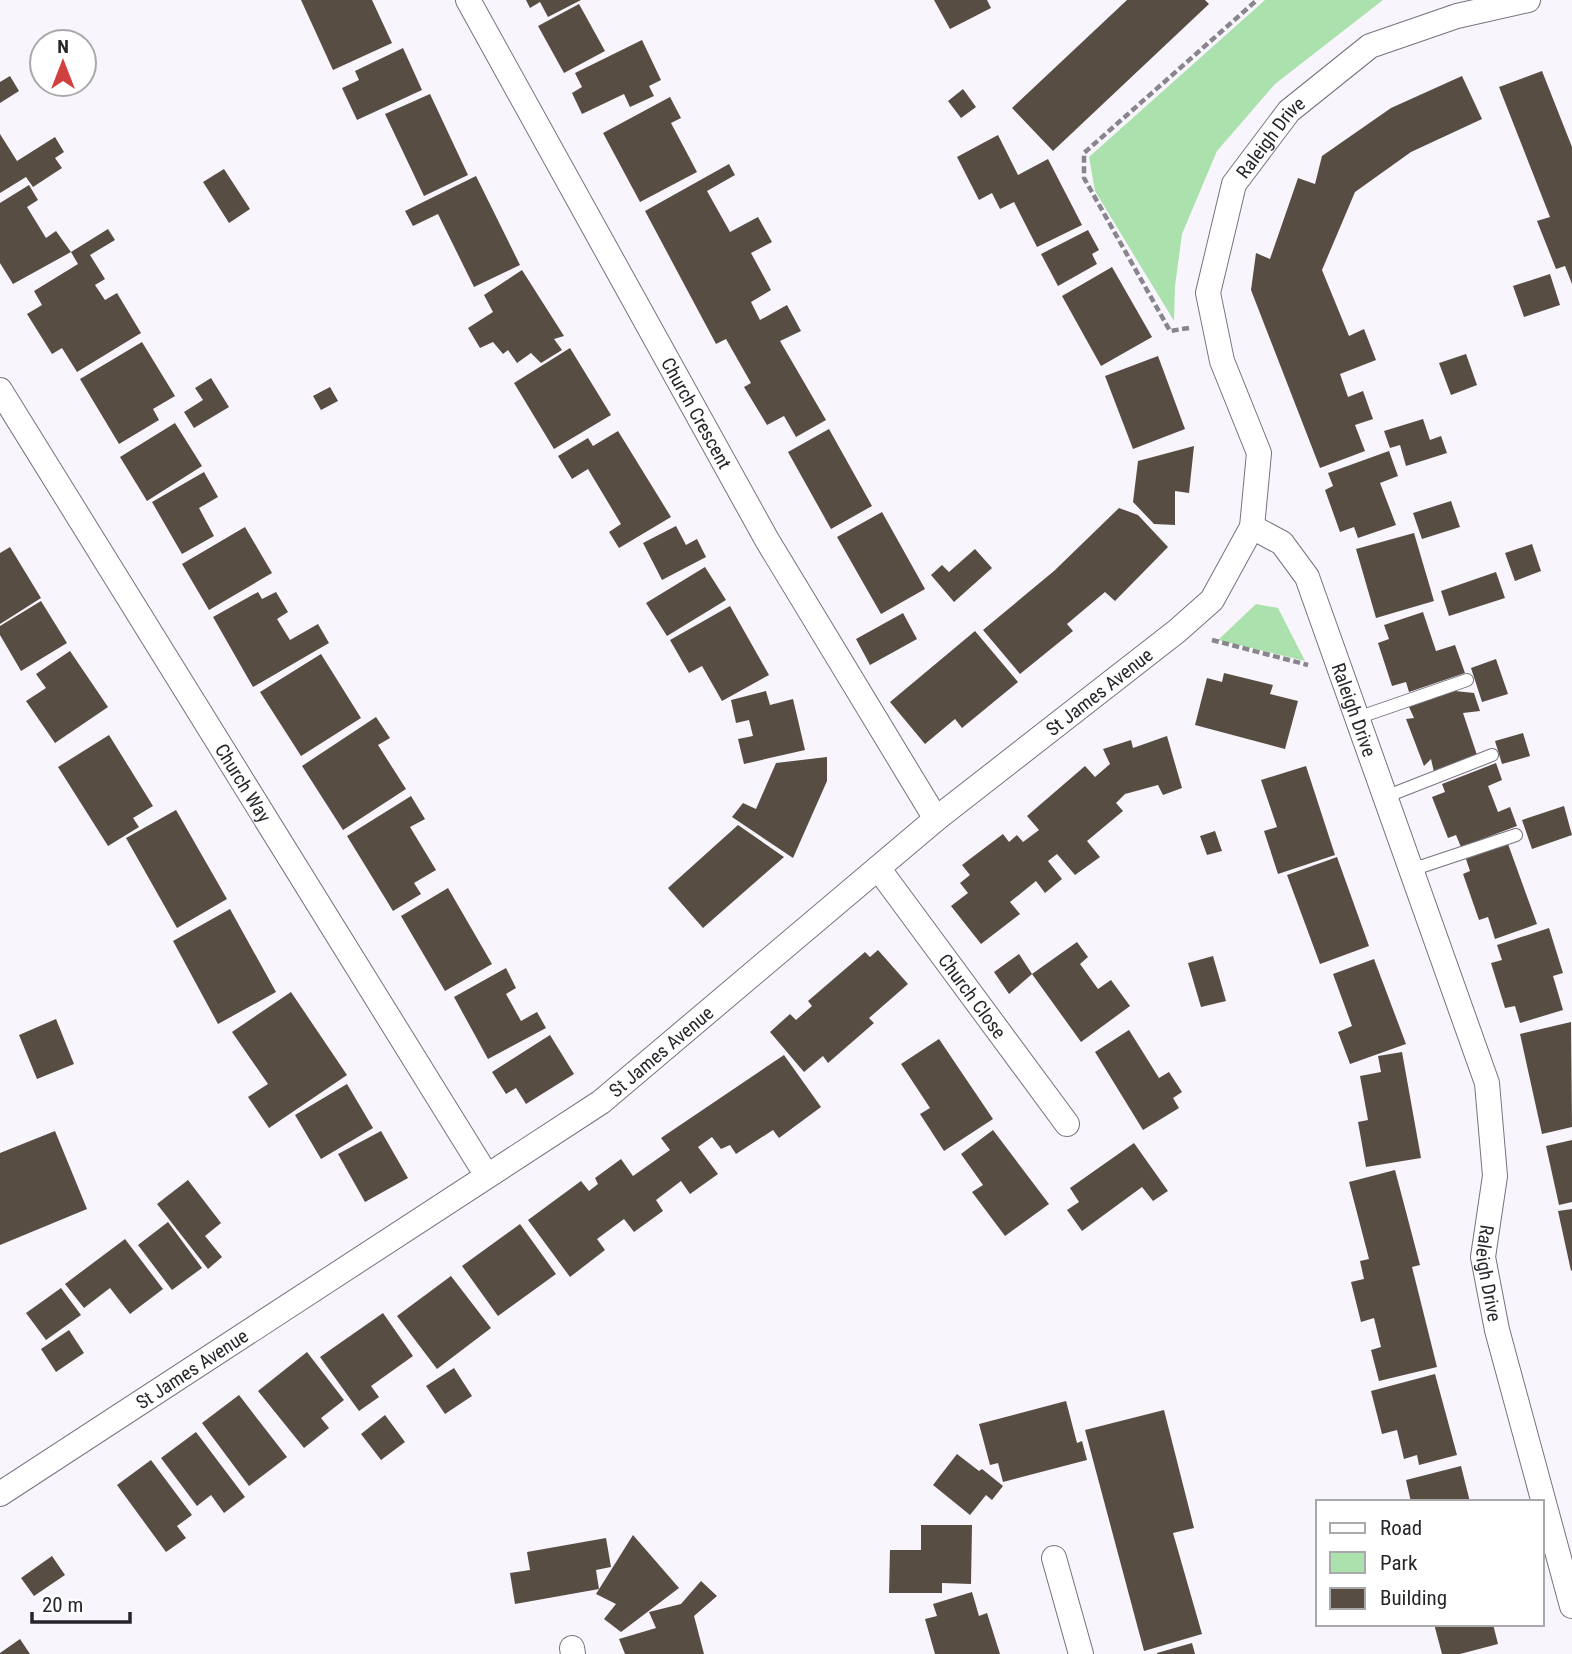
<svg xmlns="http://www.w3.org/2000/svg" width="1572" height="1654" viewBox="0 0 1572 1654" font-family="'Roboto Condensed',sans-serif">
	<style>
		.green { fill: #abe1ac }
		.building { fill: #574d43 }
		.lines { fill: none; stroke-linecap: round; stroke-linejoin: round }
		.lane-casing { stroke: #77727e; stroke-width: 14 }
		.street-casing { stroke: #77727e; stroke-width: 26 }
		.path { stroke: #88858c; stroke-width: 4.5; stroke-dasharray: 7 3.5; stroke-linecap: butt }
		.lane { stroke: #fff; stroke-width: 12 }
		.street { stroke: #fff; stroke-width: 24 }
		.labels { text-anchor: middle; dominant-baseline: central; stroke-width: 7; stroke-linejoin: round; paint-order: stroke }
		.street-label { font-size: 19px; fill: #27252a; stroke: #fff }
	</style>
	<rect width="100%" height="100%" fill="#f9f5fd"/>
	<path class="green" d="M1265,0H1383L1275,84L1217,151L1182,234L1175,286L1174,321L1095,191L1089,157Z
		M1256,604L1278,608L1305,661L1218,640Z"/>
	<path class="building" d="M301,0H372L392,43L333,70Z
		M526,0H581L548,17L540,2L530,8Z
		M934,0H987L991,8L950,29Z
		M1127,0H1205L1209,4L1053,151L1012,108Z
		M579,4L605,51L564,73L538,26Z
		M642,40L661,80L649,86L654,96L630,107L624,94L582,114L572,93L582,87L575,73Z
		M403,48L422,90L357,120L342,88L359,80L355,71Z
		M1542,71L1572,147V284L1565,266L1556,269L1537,221L1550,217L1499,87Z
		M10,76L19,91L0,103V82Z
		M1462,76L1482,119L1411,152L1355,192L1322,270L1349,336L1364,329L1376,360L1340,374L1348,397L1363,391L1373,419L1355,425L1365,451L1320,468L1251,290L1256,253L1270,259L1298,178L1315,184L1322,156L1391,108Z
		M963,89L976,107L961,118L948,101Z
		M430,94L468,175L424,196L385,114Z
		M670,97L681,118L671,123L697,172L640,202L603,133Z
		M0,134L17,161L55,137L64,152L55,158L62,168L33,187L26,177L0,193Z
		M998,135L1018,175L1048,159L1082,225L1037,247L1014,202L1000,209L992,193L979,200L957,157Z
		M729,164L735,175L707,191L730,232L758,217L772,242L751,253L771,290L751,302L760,320L787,305L801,331L780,341L826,420L796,437L784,416L767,425L744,387L751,383L726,339L716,344L645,211Z
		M224,169L250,209L229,223L203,182Z
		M476,176L520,265L474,287L438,214L413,226L405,211Z
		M29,185L38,200L27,207L46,238L56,231L71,252L13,284L0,263V203Z
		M108,229L115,240L90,255L105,279L95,285L105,300L117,293L141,333L77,372L62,348L52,354L27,314L42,305L34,291L78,264L71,252Z
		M1088,230L1099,250L1092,254L1097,264L1058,286L1041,254Z
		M1112,267L1152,337L1101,366L1062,296Z
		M522,270L564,336L554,339L562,350L541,363L531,353L517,363L508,350L503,354L493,342L480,348L468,328L493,312L484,295Z
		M1550,274L1560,305L1524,317L1513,286Z
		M142,342L175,396L153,409L159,420L119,444L80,379Z
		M570,348L611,415L554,449L514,383Z
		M1466,354L1477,385L1451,395L1439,363Z
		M1158,356L1185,429L1133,449L1105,376Z
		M211,378L229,407L194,428L184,412L203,400L195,388Z
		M330,387L338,401L321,410L313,396Z
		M1423,419L1430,440L1441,436L1447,453L1406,466L1400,445L1390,448L1384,431Z
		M175,423L202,466L147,501L120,457Z
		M829,429L872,506L831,529L788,452Z
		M618,431L671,517L619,548L609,532L621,524L588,469L572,479L558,456L588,438L593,446Z
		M1194,446L1189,493L1175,491V525L1154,524L1133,502L1138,461Z
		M1389,451L1398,476L1380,483L1396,525L1358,538L1354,527L1340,532L1325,490L1333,486L1328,473Z
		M204,472L218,497L199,508L214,536L182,554L152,502Z
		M1451,501L1460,527L1422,539L1413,513Z
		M1119,508L1138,515L1168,547L1115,601L1105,592L1067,624L1073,631L1020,674L983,630L1054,571Z
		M882,512L925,589L881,614L837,537Z
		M676,526L686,545L697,539L706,557L662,580L643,543Z
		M245,527L272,573L209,610L182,564Z
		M1414,533L1434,601L1376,618L1356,549Z
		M1532,544L1541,571L1515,581L1505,553Z
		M10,547L41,598L0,624V553Z
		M975,549L992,568L954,602L931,575L942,565L949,572Z
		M705,567L726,600L667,636L646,603Z
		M1496,572L1505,598L1449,616L1441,591Z
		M258,592L262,599L276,592L288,612L277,619L290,640L318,624L329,643L253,687L213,617Z
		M41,601L67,643L21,671L0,635V626Z
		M730,606L769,675L722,701L702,666L689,673L670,640Z
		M1423,612L1436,651L1455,645L1465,673L1409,692L1406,682L1392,686L1378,643L1389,639L1384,625Z
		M903,613L917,639L870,665L856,639Z
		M975,631L1018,682L962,728L955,719L925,744L890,702Z
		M70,651L108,707L55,743L26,701L46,688L36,674Z
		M321,654L361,718L301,756L260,692Z
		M1496,659L1508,694L1482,702L1471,668Z
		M1224,673L1273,685L1270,694L1298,701L1285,749L1195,725L1207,678L1222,682Z
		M766,691L770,705L793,699L805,750L744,764L738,739L753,736L749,720L736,723L731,700Z
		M1455,691L1474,693L1480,711L1463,713L1477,755L1434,772L1431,759L1424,766L1406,719L1414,718L1409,707Z
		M376,717L390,738L378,745L406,789L343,830L302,766Z
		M1523,733L1530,756L1502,764L1495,741Z
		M109,735L153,806L133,818L139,827L108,846L58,767Z
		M1167,736L1182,788L1163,795L1158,785L1125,794L1116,803L1123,811L1087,841L1100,857L1075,875L1057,854L1048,861L1062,879L1045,893L1036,881L1010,902L1020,914L981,944L951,906L968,893L960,883L970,875L962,865L1003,834L1009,842L1017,835L1023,842L1039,830L1027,816L1085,766L1095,777L1110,764L1103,749L1131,740L1133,748Z
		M827,757V781L793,858L732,817L743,803L756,809L776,763Z
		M1496,763L1502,780L1488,786L1498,812L1510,807L1517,826L1461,847L1456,835L1448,838L1432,797L1445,792L1442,784Z
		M1306,766L1335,855L1278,874L1264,831L1277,827L1261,780Z
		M411,796L425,819L410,827L436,870L414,883L421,894L393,911L347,836Z
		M1564,806L1572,835L1532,849L1522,820Z
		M176,810L227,899L177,928L126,838Z
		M738,825L784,857L703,928L668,888Z
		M1215,831L1222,851L1207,855L1200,836Z
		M1508,844L1537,924L1495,939L1488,917L1479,920L1463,874L1470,871L1466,859Z
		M1337,857L1369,946L1320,964L1287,875Z
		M448,888L492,964L445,991L401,916Z
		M230,909L276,992L218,1024L173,941Z
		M1549,928L1563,973L1553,976L1563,1010L1520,1023L1515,1006L1505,1008L1491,963L1502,960L1497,945Z
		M1077,942L1088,957L1080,964L1098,989L1111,980L1130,1006L1081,1042L1032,974L1009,994L994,972L1019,954L1032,974Z
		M878,950L908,984L869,1018L874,1023L828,1063L823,1056L804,1072L770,1032L790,1014L796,1020L812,1006L808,1001L865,952L870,957Z
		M1213,956L1226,1001L1201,1007L1188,963Z
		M1374,959L1406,1044L1350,1064L1338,1032L1352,1026L1333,974Z
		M506,968L516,988L506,994L521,1021L537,1012L546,1028L488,1059L454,997Z
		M291,992L347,1075L269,1128L248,1097L268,1084L232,1032Z
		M56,1019L74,1064L37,1079L19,1035Z
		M1571,1022L1572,1127L1542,1134L1520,1034Z
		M1129,1030L1159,1078L1169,1072L1182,1092L1173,1098L1179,1108L1143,1130L1095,1052Z
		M550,1035L574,1074L526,1104L516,1088L506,1094L492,1072Z
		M939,1039L993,1119L944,1151L920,1114L930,1108L901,1064Z
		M1402,1052L1421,1158L1366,1167L1358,1122L1368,1120L1360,1076L1381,1072L1378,1056Z
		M784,1055L821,1107L779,1138L773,1130L736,1154L730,1145L721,1149L712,1137L698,1147L718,1174L690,1194L681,1181L656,1200L663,1211L634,1232L624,1219L597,1239L605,1250L570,1277L528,1220L581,1181L589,1191L598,1184L595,1178L621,1159L633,1176L670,1150L661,1138Z
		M347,1084L373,1128L321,1159L295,1115Z
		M993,1130L1049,1204L1005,1236L972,1192L983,1185L961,1154Z
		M55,1131L87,1209L0,1245V1153Z
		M381,1131L408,1178L365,1202L338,1154Z
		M1572,1140V1202L1559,1205L1546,1146Z
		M1134,1143L1168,1191L1153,1201L1142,1187L1082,1231L1067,1210L1079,1202L1070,1188Z
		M1395,1170L1420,1265L1412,1267L1437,1367L1379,1381L1371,1350L1381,1347L1374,1318L1361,1322L1351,1282L1364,1279L1360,1261L1369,1259L1349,1182Z
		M188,1180L221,1223L205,1236L222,1257L208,1269L157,1204Z
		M1572,1209V1270L1571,1271L1558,1211Z
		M168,1222L202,1268L172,1290L138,1245Z
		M520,1224L556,1274L498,1316L462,1266Z
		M125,1239L163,1289L130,1314L110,1288L84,1308L65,1284Z
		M451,1276L491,1328L437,1369L397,1316Z
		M61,1288L81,1315L46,1340L26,1313Z
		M383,1313L413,1356L371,1386L379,1397L359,1411L320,1357Z
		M69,1330L84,1353L56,1372L41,1349Z
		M307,1352L344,1400L321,1418L329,1428L304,1448L258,1391Z
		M454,1368L472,1396L445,1414L426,1386Z
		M1435,1374L1457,1455L1419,1465L1417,1455L1404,1459L1397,1430L1382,1434L1371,1391Z
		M239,1395L287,1457L249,1486L202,1423Z
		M1066,1401L1077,1443L1082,1441L1087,1460L1003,1482L998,1463L990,1465L979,1424Z
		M1164,1410L1194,1528L1173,1533L1202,1634L1144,1651L1085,1430Z
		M385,1415L405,1442L381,1460L361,1434Z
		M196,1432L245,1497L224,1513L211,1495L197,1506L161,1458Z
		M957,1454L979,1471L982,1469L1003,1486L992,1500L986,1495L970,1515L933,1485Z
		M151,1460L192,1515L177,1526L186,1538L166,1552L117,1485Z
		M1461,1466L1470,1502H1411L1406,1480Z
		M921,1525H972L971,1584L942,1583V1593H889L890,1550H921Z
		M633,1535L679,1588L621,1632L604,1619L616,1604L596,1594Z
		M606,1538L611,1567L596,1570L599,1589L515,1604L510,1573L530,1570L527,1552Z
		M52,1556L65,1575L34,1596L21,1578Z
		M701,1581L717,1596L694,1616L704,1654H625L619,1639L656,1628L649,1612L681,1604Z
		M972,1592L979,1616L987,1613L1000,1654H935L925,1619L937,1616L933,1604Z
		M1434,1624H1493L1498,1644L1460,1654H1442Z
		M20,1639L30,1654H0V1653Z
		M1192,1643L1195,1654H1157V1653Z"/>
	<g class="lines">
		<g class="lane-casing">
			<path id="lane" d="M1357,718L1467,680
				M1385,797L1492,755
				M1411,870L1516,835"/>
		</g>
		<g class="street-casing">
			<g id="street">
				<path id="s1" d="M468,0L767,540L936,819"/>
				<path id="s2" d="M0,390L487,1176"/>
				<path id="s3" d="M1252,527L1282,543L1307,577L1487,1083L1495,1176L1483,1257L1497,1330L1572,1606"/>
				<path id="s4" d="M878,868L1067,1124"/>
				<path id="s5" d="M0,1494L601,1102L936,819L1177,631L1212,600L1252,527L1259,453L1222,361L1208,293L1234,184L1289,111L1370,46L1457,16L1528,0"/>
				<path d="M1054,1558L1081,1654"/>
				<path d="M572,1648L573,1654"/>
			</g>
		</g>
		<path class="path" d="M1189,328L1170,331L1084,178V153L1257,0
			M1212,640L1308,665"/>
		<use href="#lane" class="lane"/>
		<use href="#street" class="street"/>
	</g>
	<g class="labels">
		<g class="street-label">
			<text stroke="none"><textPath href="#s5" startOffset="2006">Raleigh Drive</textPath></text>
			<text stroke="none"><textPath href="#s1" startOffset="472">Church Crescent</textPath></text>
			<text stroke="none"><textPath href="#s5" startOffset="1363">St James Avenue</textPath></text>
			<text stroke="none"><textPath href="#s3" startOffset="217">Raleigh Drive</textPath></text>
			<text stroke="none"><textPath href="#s2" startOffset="462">Church Way</textPath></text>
			<text stroke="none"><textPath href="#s4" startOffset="159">Church Close</textPath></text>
			<text stroke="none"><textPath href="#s5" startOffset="796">St James Avenue</textPath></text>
			<text stroke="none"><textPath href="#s3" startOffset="805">Raleigh Drive</textPath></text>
			<text stroke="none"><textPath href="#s5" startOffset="229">St James Avenue</textPath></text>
		</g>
	</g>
	<rect x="1316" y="1500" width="228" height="126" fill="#ffffff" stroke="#a9a8aa" stroke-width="2"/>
	<rect x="1330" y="1523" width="35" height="10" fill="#ffffff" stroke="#a9a8aa" stroke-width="2"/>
	<text x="1380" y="1535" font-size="21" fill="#27252a">Road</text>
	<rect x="1330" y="1552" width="35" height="21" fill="#abe1ac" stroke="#a9a8aa" stroke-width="2"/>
	<text x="1380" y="1570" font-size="21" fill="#27252a">Park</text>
	<rect x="1330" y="1588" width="35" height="21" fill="#574d43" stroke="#a9a8aa" stroke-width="2"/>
	<text x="1380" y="1605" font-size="21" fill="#27252a">Building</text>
	<g transform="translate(63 63)"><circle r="33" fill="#ffffff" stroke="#a9a8aa" stroke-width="2"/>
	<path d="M0-5L12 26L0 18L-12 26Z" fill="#cf403f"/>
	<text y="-10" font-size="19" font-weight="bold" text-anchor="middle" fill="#27252a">N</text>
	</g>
	<path d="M32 1612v10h98v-10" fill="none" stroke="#27252a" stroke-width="3.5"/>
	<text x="42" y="1612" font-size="21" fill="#27252a" stroke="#ffffff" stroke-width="5" paint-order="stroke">20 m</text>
</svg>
